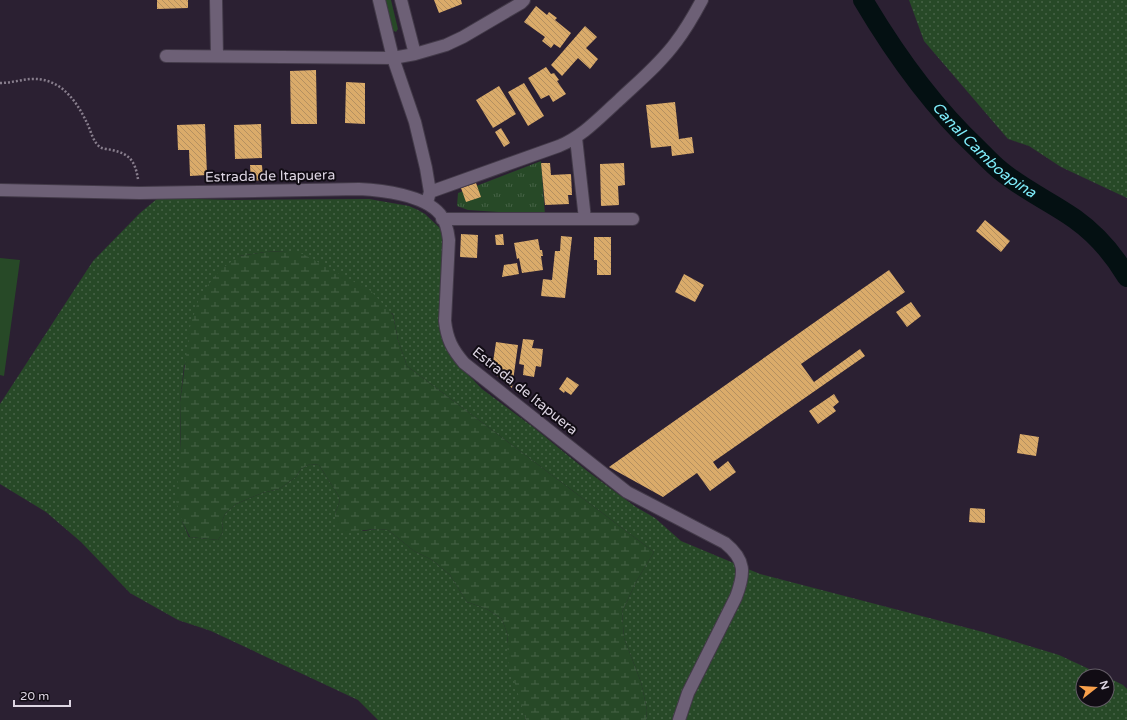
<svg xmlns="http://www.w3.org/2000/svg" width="1127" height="720" viewBox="0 0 1127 720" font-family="'Varela Round',sans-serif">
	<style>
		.grass { fill: url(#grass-dots) }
		.wetland { fill: url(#wetland-marsh) }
		.park { fill: url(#park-tufts) }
		.garden { fill: #274927 }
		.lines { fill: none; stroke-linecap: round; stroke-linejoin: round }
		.canal { stroke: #041012; stroke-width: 20 }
		.building { fill: url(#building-back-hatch) }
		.minor-casing { stroke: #433a49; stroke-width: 14 }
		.path { stroke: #887e8d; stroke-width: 2.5; stroke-dasharray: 2 2; stroke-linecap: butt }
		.minor { stroke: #6d6076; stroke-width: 12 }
		.labels { text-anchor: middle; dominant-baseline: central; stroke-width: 4; stroke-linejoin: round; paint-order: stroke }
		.street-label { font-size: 14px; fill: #ddd5e2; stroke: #110c14 }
		.water-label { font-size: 15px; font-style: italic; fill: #7fedfb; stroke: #110c14 }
	</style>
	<defs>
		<pattern id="grass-dots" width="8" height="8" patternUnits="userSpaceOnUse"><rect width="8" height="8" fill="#274927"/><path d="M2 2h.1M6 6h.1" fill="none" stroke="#466246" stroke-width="1.8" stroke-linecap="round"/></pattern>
		<pattern id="wetland-marsh" width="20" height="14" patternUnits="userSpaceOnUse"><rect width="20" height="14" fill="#274927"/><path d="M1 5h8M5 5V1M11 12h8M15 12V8" fill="none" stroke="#466246"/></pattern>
		<pattern id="park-tufts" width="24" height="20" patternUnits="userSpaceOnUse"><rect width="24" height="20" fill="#274927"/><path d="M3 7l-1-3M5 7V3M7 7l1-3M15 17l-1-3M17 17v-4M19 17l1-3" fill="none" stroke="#466246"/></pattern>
		<pattern id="building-back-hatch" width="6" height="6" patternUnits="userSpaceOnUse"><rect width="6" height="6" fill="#daab6a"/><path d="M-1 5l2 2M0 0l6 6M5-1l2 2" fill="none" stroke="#b49060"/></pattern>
	</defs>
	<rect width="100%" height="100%" fill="#2b2032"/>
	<path class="grass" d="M909,0H1127V198L1061,167L1029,146L1008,139L924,41Z
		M158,198L234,200L369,199L409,206L418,210L425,214L442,230L443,240L441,335L444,345L454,360L482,389L533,427L586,470L618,494L636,507L655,518L681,541L760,574L983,632L1059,655L1104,676H1083V700H1107V677L1123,685L1127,689V720H646L647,710L641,682L624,638L622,612L636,582L654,552L407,366L398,340L393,314L286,251L265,252L239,256L184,366L180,402L182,521L189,537L218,540L223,532L222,521L225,514L236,504L262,493L279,489L296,477L301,469L310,464L319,465L338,495L340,500L335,514L363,531L378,529L388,530L414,551L432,560L450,575L467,602L487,609L502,619L508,636L507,643L526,720H378L358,700L211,631L178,620L130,593L81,542L46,512L0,484V404L93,261L140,213Z"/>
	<path class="wetland" d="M286,251L303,254L371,291L393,315L398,340L407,366L654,552L636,582L622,612L624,638L641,682L647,710L646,720H526L508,661L507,643L508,636L502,619L487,609L467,602L450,575L432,560L414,551L388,530L378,529L342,532L335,523V514L340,500L338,495L319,465L310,464L301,469L296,477L279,489L262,493L236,504L225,514L222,521L223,532L218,540L190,537L182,521L176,501L181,442L180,402L190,327L200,295L220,270L239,256L265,252Z"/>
	<path class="park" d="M541,161L545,215L468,210L457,206L458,193Z"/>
	<path class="garden" d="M385,0H391L398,29L396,32L392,30Z
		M0,258L20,260L4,376L0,375Z"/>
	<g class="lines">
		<path class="canal" id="s1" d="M863,0C895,54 931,105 977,148C985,156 992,164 1001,171C1024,190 1051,202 1075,219C1096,234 1114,255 1127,277"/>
	</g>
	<path class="building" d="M157,0H188V8L157,9Z
		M434,0H461L462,4L439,13Z
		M536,6L547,15L549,12L557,18L555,20L571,33L560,48L554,44L551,48L542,41L545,37L524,22Z
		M585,26L597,37L586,48L598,59L590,69L578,58L562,76L551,65Z
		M546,67L551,74L554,73L559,80L557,81L566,94L553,102L549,95L541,99L528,78Z
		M316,70L317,124H291L290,71Z
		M346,82L365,83V124L345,123Z
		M524,83L544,116L528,126L508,92Z
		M499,86L516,114L493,128L476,100Z
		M675,102L679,139L692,137L694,153L672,156L671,146L651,148L646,105Z
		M205,124L207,175L190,176L189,150H178L177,125Z
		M261,124L262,158L235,159L234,125Z
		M501,128L510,143L504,147L495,132Z
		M541,163H550L551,175L571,174L572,195H568L569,204L545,205Z
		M624,163L625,185L618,186L619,205L601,206L600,164Z
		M250,165H262L263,180L251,181Z
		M476,183L481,197L466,202L461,188Z
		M985,220L1010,241L1001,252L976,231Z
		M461,234L478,235L477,258L460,257Z
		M503,234L504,245H496L495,235Z
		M561,236L572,237L565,298L541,296L543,279L552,280L555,251H560Z
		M594,237H611V275H597V260H594Z
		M538,239L540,250H542L543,256H541L543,270L522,273L519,258L517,259L514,243Z
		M517,263L519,274L502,277L504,265Z
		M889,270L905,292L801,364L814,382L860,349L865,356L713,462L718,469L728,461L736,472L710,491L697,473L663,497L609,467Z
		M684,274L704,285L695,302L675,292Z
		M911,302L921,316L907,327L896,312Z
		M523,339L534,340L532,348L543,349L541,367L536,366L534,377L523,375L524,365L519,364Z
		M496,342L518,345L512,388L495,374L496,369H492Z
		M567,377L579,385L571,395L565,391L564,393L559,389Z
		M834,394L839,402L833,407L836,411L818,424L809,411Z
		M1020,434L1039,437L1036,456L1017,453Z
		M970,508L985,509V523L969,522Z"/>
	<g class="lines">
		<g class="minor-casing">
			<path id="minor" d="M216,0L217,56
				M379,0L393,58L415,122L426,168L430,192L428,199
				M401,0L415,54
				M166,56L393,58L415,54L446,45L463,37L521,3L524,0
				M576,138L585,219
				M0,190L140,193L359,189C382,190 424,195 440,214C446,221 448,231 449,240L445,321C447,339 452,349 464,363L627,492L725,543C746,560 745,573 736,597L688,693L679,720
				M430,192L559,146C583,136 599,118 618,101C638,82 660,64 676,42C686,29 694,15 702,0
				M442,219H633"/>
		</g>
		<path class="path" d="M0,83C10,83 20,80 30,79C60,77 76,100 87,123C91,131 93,142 100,147C103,149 108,149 112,150C130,154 135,161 138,179"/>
		<use href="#minor" class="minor"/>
	</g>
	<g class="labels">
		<g class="street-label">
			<text transform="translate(270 176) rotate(-1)">Estrada de Itapuera</text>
			<text transform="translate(525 391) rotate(39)">Estrada de Itapuera</text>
		</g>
		<g class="water-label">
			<text stroke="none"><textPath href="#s1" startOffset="194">Canal Camboapina</textPath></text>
		</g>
	</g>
	<g transform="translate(1095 688) rotate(73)"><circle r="19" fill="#110c14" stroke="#635c66"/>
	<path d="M0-3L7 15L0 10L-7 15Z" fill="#f8a04b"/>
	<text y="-6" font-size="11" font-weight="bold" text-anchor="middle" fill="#ddd5e2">N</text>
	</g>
	<path d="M14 700v6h56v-6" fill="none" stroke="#ddd5e2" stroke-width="2"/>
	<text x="20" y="700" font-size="12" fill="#ddd5e2" stroke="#110c14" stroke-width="3" paint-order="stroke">20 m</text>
</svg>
